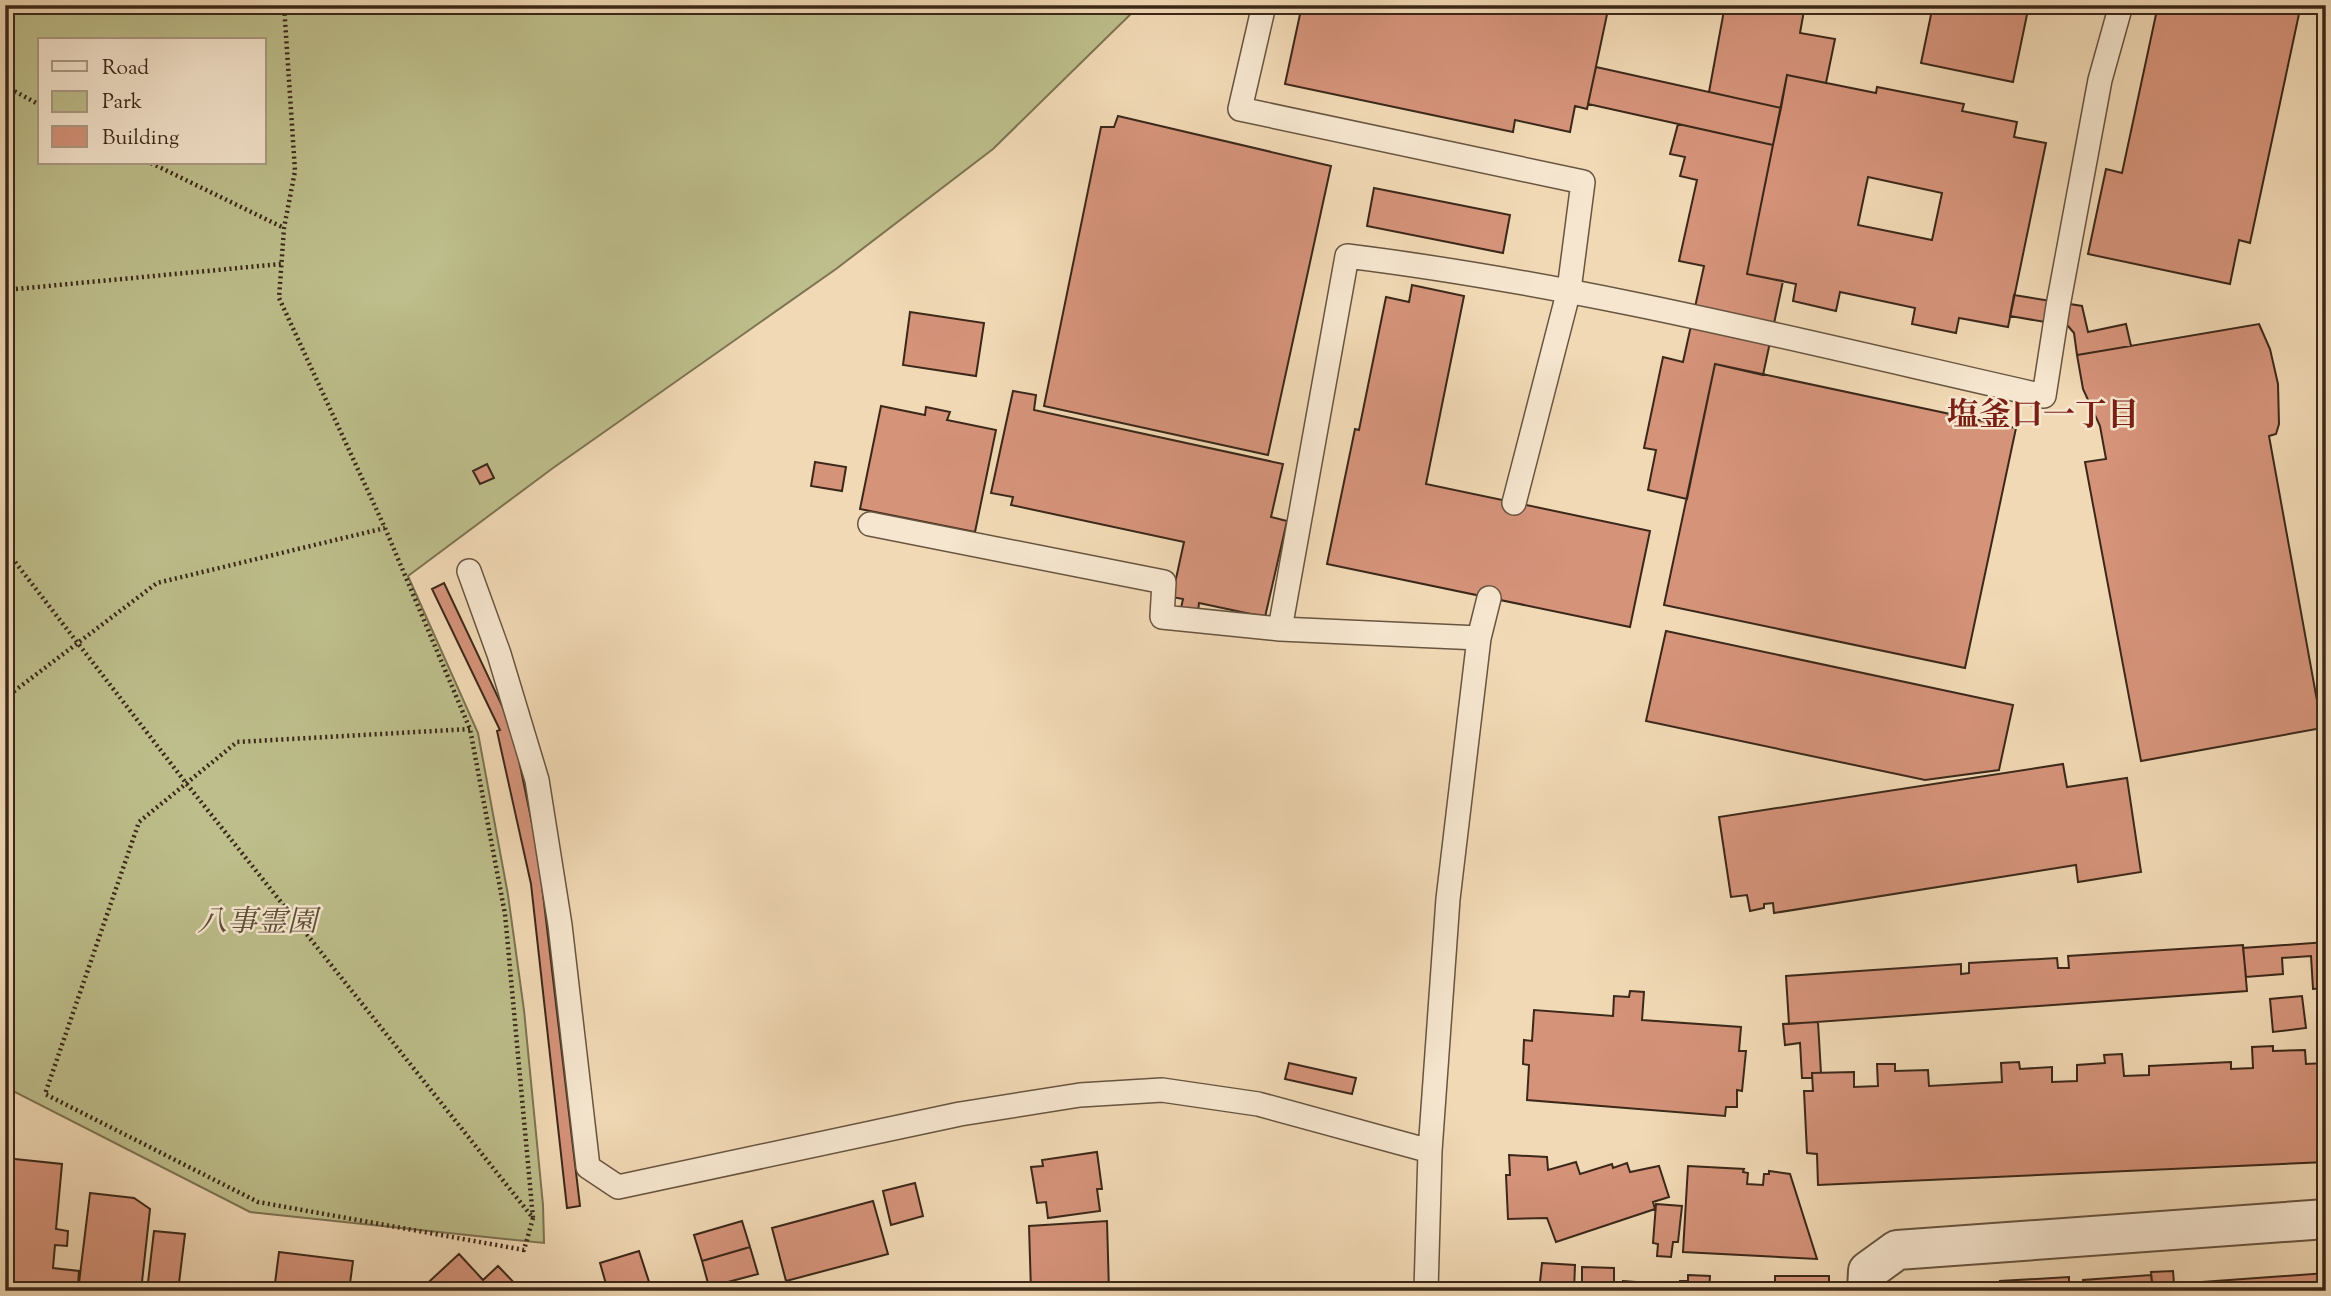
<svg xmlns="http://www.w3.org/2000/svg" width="2331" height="1296" viewBox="0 0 2331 1296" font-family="'Sorts Mill Goudy','Noto Serif JP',serif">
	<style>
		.green { fill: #bdbe8b; stroke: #7c7352; stroke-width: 2; fill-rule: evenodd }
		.building { fill: #d5937a; stroke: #3b2819; stroke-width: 2; fill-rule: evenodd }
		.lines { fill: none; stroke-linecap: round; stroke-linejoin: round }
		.service-casing { stroke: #685440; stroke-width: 26 }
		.minor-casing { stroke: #685440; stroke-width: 42 }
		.path { stroke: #3b2819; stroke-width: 4.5; stroke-dasharray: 2 3.5; stroke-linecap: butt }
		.service { stroke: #f6e6cf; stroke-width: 23 }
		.minor { stroke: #f6e6cf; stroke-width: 38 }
		.labels { text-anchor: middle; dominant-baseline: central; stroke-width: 5; stroke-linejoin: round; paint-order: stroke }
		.park-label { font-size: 30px; font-style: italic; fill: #5c4e36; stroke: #f6e6cf }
		.neighbourhood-label { font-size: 32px; font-weight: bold; fill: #7a1f14; stroke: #f6e6cf }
	</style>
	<rect width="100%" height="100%" fill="#f1d9b5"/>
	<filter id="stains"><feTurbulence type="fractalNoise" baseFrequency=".00286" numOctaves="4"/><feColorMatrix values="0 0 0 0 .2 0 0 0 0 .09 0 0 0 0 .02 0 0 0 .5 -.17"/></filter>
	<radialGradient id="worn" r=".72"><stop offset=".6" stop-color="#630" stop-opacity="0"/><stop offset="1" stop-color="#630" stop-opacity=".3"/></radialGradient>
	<path class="green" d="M5,5H1140L993,149L836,269L553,468L408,576L478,733L508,895L524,1010L543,1205L544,1243L250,1212L5,1087ZM40,40H264V163H40Z"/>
	<path class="building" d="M1302,5H1609L1587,109L1575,106L1570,132L1515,120L1513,132L1285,84Z
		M1725,5H1805L1800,33L1835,39L1826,83L1787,75L1781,108L1709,92Z
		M1933,5H2029L2013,82L1921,63Z
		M2158,5H2265L2299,14L2250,243L2239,240L2230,284L2088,254L2106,169L2122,173Z
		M1596,67L1781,108L1773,145L1588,104Z
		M1787,75L1876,93L1877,87L1964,104L1962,111L2017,122L2014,137L2046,143L2008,327L1959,318L1956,333L1912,324L1915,308L1840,292L1836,311L1793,301L1796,284L1747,274ZM1868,177L1942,193L1932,240L1858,225Z
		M1118,116L1331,166L1268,455L1044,406L1101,127H1114Z
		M1678,124L1773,145L1747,274L1783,281L1763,375L1715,364L1687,499L1648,490L1656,450L1644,448L1663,357L1683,362L1704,266L1679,261L1697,180L1680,176L1685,157L1670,154Z
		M1374,188L1510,215L1503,253L1367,226Z
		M1412,285L1464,296L1426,484L1650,531L1630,627L1327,564L1355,429L1359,430L1386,297L1409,302Z
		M2014,295L2082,306L2088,332L2126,324L2131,346L2077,355L2074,333L2068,326L2010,316Z
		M910,312L984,323L976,376L903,365Z
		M2259,324L2270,349L2278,384L2279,424L2276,434L2269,436L2322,728L2141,761L2085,462L2106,459L2100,426L2083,389L2077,355Z
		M1715,364L2016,428L1965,668L1664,605Z
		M1013,391L1036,395L1034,410L1283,464L1271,517L1287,521L1265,617L1199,603L1198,612L1181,608L1183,599L1172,597L1184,542L1011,505L1013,497L991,493Z
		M881,406L925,415L926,407L950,412L947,420L996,430L975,532L860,509Z
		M815,462L846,467L842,491L811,486Z
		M487,464L494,478L480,484L473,471Z
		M444,583L512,727L538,852L580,1206L567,1208L531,884L497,731L500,730L432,589Z
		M1666,631L2013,705L1999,770L1925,780L1646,721Z
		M2063,764L2067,787L2127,778L2141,872L2078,882L2076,865L1774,913L1773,903L1764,904V908L1750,911L1747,895L1731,897L1719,817Z
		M2326,942V988L2313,989L2311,956L2282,958L2283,974L2246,977L2243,948Z
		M2243,945L2247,991L1789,1024L1786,976L1961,964V974L1969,973V963L2057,958L2058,968H2069L2068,956Z
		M1630,991L1644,992L1642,1020L1741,1027L1739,1051H1746L1742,1091L1737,1090V1107H1726L1725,1116L1527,1100L1529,1065L1523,1064L1524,1040L1532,1041L1534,1010L1613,1016L1614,996L1629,997Z
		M2302,996L2306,1028L2273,1032L2270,999Z
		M1818,1022L1821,1073H1812V1078H1802L1800,1043L1785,1045L1783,1024Z
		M2273,1046V1051L2305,1050L2306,1064L2326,1063V1162L1818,1185L1817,1154L1807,1153L1804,1091H1813L1812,1073L1854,1072V1087L1878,1086L1877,1064H1895V1071L1928,1070L1929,1086L2002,1082L2001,1063L2019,1062L2020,1069L2052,1067V1082L2077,1081V1065L2105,1063L2104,1055L2122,1054L2124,1076L2149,1075V1066L2231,1062V1069L2253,1068L2252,1047Z
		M1289,1063L1356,1078L1352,1094L1285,1079Z
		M1097,1152L1102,1189H1097L1100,1211L1048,1218L1046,1202L1037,1203L1031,1167L1043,1166L1042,1160Z
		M1509,1155L1547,1157L1548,1170L1576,1162L1580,1174L1612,1164L1613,1168L1627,1163L1630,1172L1659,1166L1669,1197L1653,1202L1655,1209L1556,1242L1547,1218L1508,1219L1506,1175H1510Z
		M5,1158L62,1164L56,1229L68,1231L67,1246L55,1245L53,1268L79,1271L78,1285L64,1284L63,1291H5Z
		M1688,1166L1744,1169L1743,1172L1748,1173L1747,1184L1763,1185L1764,1174H1769V1171L1790,1174L1817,1259L1683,1252Z
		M915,1183L923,1216L891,1225L883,1191Z
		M90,1193L134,1198L150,1209L141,1291H78Z
		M873,1201L888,1254L786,1281L772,1228Z
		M1656,1204L1682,1206L1678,1242H1673L1671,1257L1657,1256L1658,1244L1653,1243Z
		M742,1221L750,1247L702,1261L694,1235Z
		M1107,1221L1109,1291H1031L1029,1226Z
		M154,1231L185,1234L178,1291H147Z
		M750,1247L758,1274L709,1287L702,1261Z
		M639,1251L652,1291H608L600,1263Z
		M279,1252L353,1261L349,1291H274Z
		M459,1254L483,1280L498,1266L522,1291H419Z
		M1542,1263L1575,1265L1574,1291H1539Z
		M1582,1267L1614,1268V1291H1582Z
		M2173,1271L2174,1284L2326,1273V1291H2153L2151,1272Z
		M1688,1275L1710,1276L1709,1291H1680V1281H1688Z
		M2151,1275L2153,1291H2084L2083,1280Z
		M1775,1276H1829V1291H1775Z
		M2069,1277V1291H2001L2000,1281Z
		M1623,1281L1675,1285V1291H1623Z
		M1985,1283L1986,1291H1934L1933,1287Z"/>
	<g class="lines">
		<g class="service-casing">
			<path id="service" d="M1264,5L1240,109L1583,182L1569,290L1514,503
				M870,524L1164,582L1162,617L1280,629L1479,638
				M469,571L499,654L537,780L560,925L588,1167L618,1187L960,1114L1080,1095L1162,1090L1258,1104L1430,1151
				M1280,629L1347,256C1583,285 1813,344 2044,396L2058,306L2100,80L2121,5
				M1426,1291L1430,1151L1448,899L1479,638L1489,598"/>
		</g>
		<g class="minor-casing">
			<path id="minor" d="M1867,1291L1868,1271L1897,1250L2326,1219"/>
		</g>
		<path class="path" d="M5,86L40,105
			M151,163L284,228
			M5,290L281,264
			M5,549L186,783L533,1218L505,914L470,729L385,528L279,298L284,228L295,171L284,5
			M5,698L157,583L385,528
			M470,729L237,742L139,822L45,1094L258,1202L524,1250L533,1218"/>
		<use href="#service" class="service"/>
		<use href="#minor" class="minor"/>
	</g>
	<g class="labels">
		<g class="park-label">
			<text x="257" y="923">八事霊園</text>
		</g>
		<g class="neighbourhood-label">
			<text x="2043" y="417">塩釜口一丁目</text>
		</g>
	</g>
	<rect width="2331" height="1296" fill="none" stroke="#f1d9b5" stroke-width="28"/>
	<rect x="7" y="7" width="2317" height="1282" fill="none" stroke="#3b2819" stroke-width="3.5"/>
	<rect x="14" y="14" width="2303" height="1268" fill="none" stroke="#3b2819" stroke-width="2"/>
	<rect x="38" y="38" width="228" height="126" fill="#f6e6cf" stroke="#ab9a86" stroke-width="2"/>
	<rect x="52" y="61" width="35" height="10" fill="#f6e6cf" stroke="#ab9a86" stroke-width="2"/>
	<text x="102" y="74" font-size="21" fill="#3b2819">Road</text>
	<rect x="52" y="91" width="35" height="21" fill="#bdbe8b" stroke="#ab9a86" stroke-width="2"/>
	<text x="102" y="108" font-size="21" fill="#3b2819">Park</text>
	<rect x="52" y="126" width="35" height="21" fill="#d5937a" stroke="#ab9a86" stroke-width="2"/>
	<text x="102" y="144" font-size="21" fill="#3b2819">Building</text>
	<rect width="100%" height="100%" filter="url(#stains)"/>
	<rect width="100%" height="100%" fill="url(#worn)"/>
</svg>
